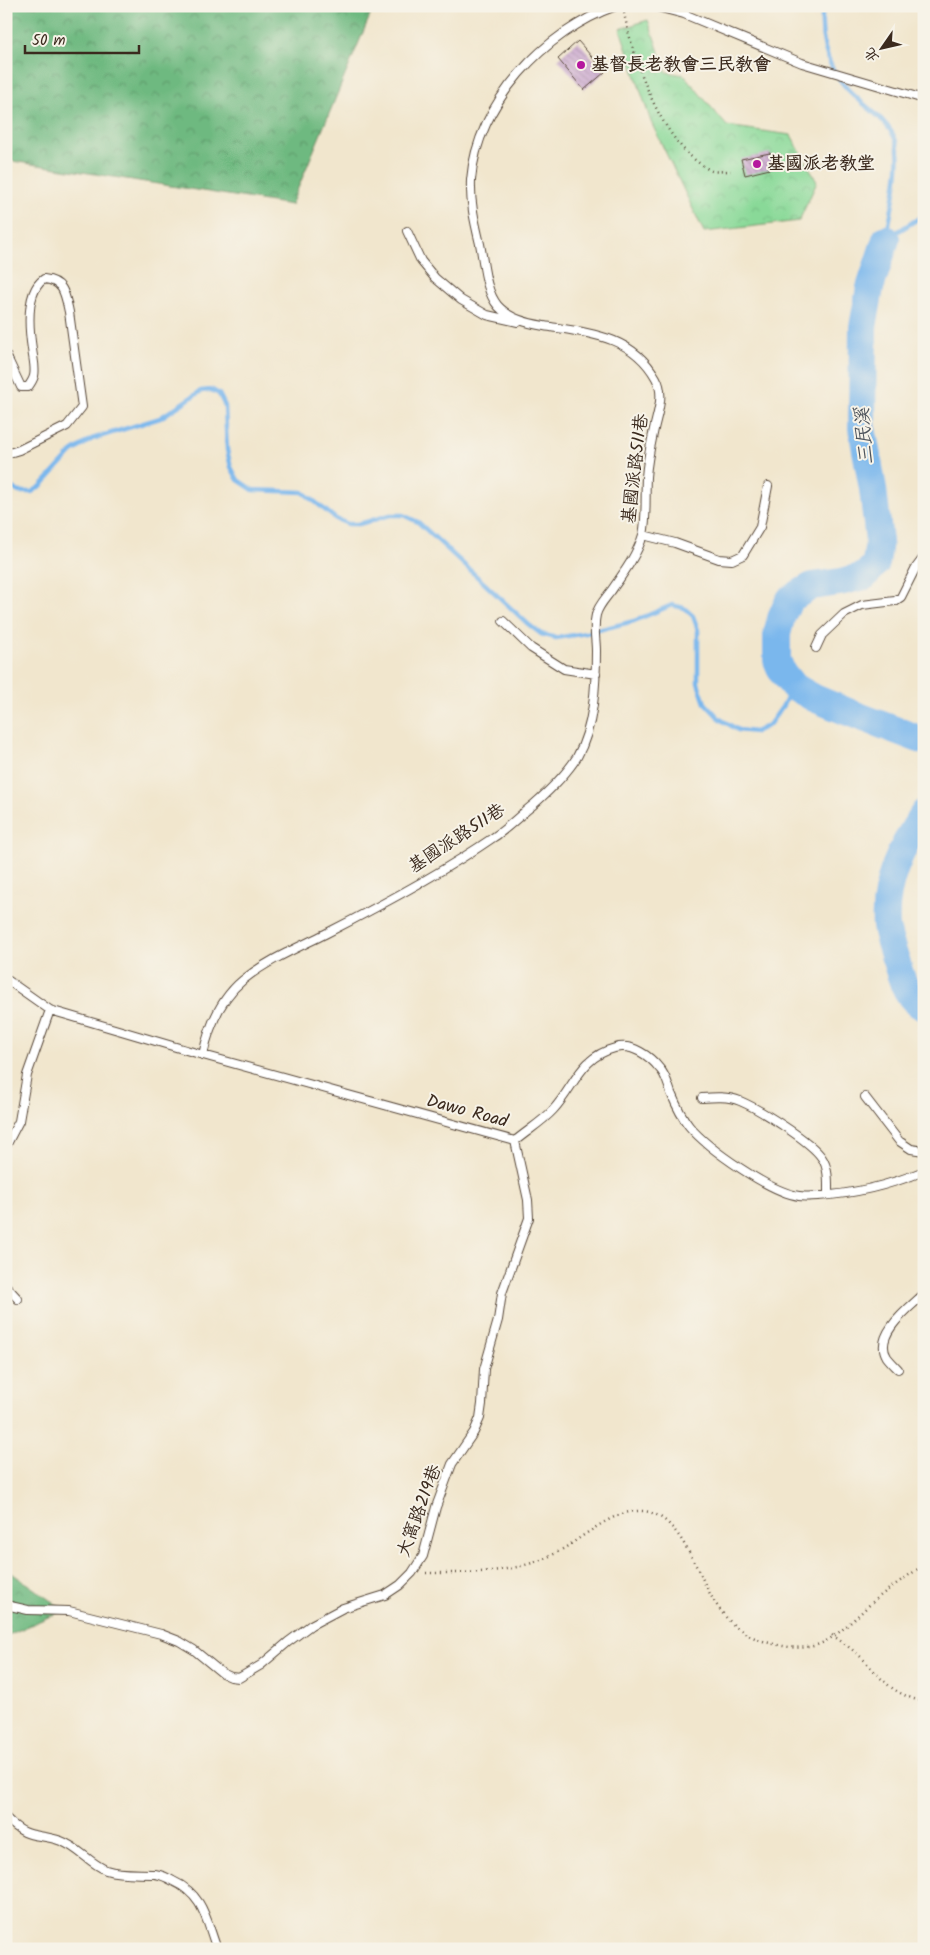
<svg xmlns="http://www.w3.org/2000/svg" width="930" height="1955" viewBox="0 0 930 1955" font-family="Kalam,'LXGW WenKai TC',sans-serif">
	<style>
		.forest { fill: url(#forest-crowns); stroke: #54724f }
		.park { fill: url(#park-crowns); stroke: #62825b }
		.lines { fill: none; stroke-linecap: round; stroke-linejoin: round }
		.stream { stroke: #7ab7ed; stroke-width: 4.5 }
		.river { stroke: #7ab7ed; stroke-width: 28 }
		.building { fill: url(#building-back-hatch) }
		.lane-casing { stroke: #564638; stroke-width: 10 }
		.path { stroke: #564638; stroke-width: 2.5; stroke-dasharray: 1 4; stroke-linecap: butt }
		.lane { stroke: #fff; stroke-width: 8 }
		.poi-dot { fill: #b5179e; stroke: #f7f3e8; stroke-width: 2 }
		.labels { text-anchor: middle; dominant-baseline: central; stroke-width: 4; stroke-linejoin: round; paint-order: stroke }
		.poi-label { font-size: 18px; font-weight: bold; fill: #3b2a1e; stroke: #f7f3e8; text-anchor: start }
		.street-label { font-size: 18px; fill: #3b2a1e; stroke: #f7f3e8 }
		.water-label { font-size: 19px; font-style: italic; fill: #4e545c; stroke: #f7f3e8 }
	</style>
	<defs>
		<pattern id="forest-crowns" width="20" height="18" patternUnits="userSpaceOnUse" patternTransform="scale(1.25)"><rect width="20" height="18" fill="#6eb980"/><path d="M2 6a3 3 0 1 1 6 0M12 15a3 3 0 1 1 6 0" fill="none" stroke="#5c9768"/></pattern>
		<pattern id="park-crowns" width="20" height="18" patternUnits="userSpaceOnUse" patternTransform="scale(1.25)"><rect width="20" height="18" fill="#89d998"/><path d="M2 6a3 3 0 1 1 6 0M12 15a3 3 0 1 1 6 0" fill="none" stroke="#77ba83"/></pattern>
		<pattern id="building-back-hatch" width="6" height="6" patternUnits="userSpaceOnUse" patternTransform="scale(1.25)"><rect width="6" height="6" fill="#c8a3ce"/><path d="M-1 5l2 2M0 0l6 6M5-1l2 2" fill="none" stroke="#a485a7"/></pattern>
	</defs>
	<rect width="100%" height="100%" fill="#f7f3e8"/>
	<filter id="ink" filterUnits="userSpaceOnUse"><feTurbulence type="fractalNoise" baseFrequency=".02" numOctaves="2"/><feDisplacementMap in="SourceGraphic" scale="10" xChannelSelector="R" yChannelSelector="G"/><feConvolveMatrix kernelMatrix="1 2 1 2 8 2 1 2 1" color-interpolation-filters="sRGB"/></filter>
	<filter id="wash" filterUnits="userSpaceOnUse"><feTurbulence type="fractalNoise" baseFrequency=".0096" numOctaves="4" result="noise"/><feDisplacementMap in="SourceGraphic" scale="20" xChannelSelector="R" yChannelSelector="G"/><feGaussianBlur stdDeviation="1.12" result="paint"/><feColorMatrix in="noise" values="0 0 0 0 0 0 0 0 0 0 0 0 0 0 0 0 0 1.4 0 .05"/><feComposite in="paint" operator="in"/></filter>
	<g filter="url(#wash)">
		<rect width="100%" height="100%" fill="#f1e6cd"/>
		<path class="forest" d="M6,6H374L291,205L6,160Z
			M6,1569L64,1610L6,1636Z"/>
		<path class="park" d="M648,20L666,72L684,75L727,126L791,135L817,182L799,221L704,232L651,122L620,29Z"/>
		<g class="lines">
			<path class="stream" d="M823,6C819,34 825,64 844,85C860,105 886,116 896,141C904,162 890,216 886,239
				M886,239L924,215
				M6,484L19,492H32L41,486L72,452L92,439L160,418L201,391L212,390L219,394L225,406L227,450L231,467L238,480L253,490L303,492L336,519L348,524H359L390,515H403L418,522L528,624L541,634L556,638L586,633L634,621L672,605L684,608L693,616L698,630V683L705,703L720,719L738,730L755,732L769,725L782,707L793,686"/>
			<path class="river" d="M886,239L870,288L863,327L862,428L873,489L879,541L876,563L865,576L840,582L812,586L790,599L782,615L777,634V660L782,672L793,686L814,698L848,712L924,741
				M924,813C901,847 883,884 886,926C888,939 894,954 898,967C902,981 909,1001 924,1007"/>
		</g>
		<g id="blocks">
			<path class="building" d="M578,41L605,72L584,90L558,59Z
				M770,153L774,168L745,175L741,159Z"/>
		</g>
	</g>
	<g filter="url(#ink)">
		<use href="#blocks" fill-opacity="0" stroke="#564638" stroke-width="1"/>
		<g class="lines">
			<g class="lane-casing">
				<path id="lane" d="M653,6L684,14L802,63L924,99
					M407,231L421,261L435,278L461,300L487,315L518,322
					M6,355L21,387H28C31,383 33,380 34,376C36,368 33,358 32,349C29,329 25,292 44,279C64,281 65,294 69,312L82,407L67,426L19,450L6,454
					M643,535L675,543L719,559L732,560L743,555L760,527L768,486
					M503,621L531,648L564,669L596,674
					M816,648L822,635L844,614L862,605L895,601L901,597L915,569L924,557
					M6,979L50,1010L203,1055L515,1141C527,1131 543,1121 553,1110C575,1086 580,1057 615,1048C632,1043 650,1056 660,1069C666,1075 668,1085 671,1093C676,1105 681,1116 689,1126C708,1149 770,1192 799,1196C805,1197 812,1196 818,1196C854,1194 890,1185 924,1171
					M203,1055C209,1026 220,999 243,980C268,960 297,948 325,934C382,905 442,873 494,837C508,828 520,815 533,805C549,791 566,775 577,757C594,727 596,685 596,651C596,640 593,627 596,615C598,606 605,599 611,591C623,574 637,555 643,535C647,517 645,496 646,477C647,463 650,448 653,434C656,416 666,396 656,378C632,335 588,333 544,326C527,323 510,319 498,306C485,291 484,263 480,244C475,223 470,203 471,180C477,103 545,31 616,6
					M865,1097L899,1141L911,1149L924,1151
					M702,1098C714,1097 728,1096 740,1101C759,1109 811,1141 822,1158C829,1168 828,1184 828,1195
					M6,1146L19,1121L27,1075L50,1010
					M6,1286L18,1299
					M898,1369C894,1365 890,1361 887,1357C873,1335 909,1308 924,1294
					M6,1605L28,1610L69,1611L161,1634L179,1641L194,1650L222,1673L231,1677L239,1678L261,1665L288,1642L311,1625L343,1608L385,1595L400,1585L412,1573L423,1556L436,1507L452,1464L474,1432L480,1418L482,1404L484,1369L498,1320L502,1293L529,1218L528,1200L515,1141
					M6,1818C29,1841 35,1832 61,1841C78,1847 89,1863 106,1870C121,1875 139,1873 155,1874C162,1875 168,1878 173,1881C204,1895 206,1920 217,1949"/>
			</g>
			<path class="path" d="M624,13C634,61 659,137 702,165C705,167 709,170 712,171C718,172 725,171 731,171
				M426,1573C468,1573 513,1574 552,1555C579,1542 611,1509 642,1511C683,1513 699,1584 721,1611C735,1630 752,1639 774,1644C790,1648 806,1650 822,1643C842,1634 863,1609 880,1596C894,1585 909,1575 924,1565
				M832,1635C842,1642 852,1649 861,1657C883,1680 890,1693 924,1702"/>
			<use href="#lane" class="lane"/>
		</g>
	</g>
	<g class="poi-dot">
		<circle cx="581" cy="65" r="5"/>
		<circle cx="757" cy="164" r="5"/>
	</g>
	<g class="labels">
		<g class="poi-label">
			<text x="591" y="65">基督長老教會三民教會</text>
			<text x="767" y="164">基國派老教堂</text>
		</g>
		<g class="street-label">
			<text transform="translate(636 469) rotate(-83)">基國派路511巷</text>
			<text transform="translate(457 839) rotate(-33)">基國派路511巷</text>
			<text transform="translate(467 1112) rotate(15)">Dawo Road</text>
			<text transform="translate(420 1511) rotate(-70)">大窩路219巷</text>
		</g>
		<g class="water-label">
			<text transform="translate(865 436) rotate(-95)">三民溪</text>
		</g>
	</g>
	<rect width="930" height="1955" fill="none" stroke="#f7f3e8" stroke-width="25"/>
	<g transform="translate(882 48) rotate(236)" stroke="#f7f3e8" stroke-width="4" paint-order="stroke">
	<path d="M0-4L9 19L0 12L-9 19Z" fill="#3b2a1e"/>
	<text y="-8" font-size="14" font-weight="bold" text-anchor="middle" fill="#3b2a1e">北</text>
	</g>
	<path d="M25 45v8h114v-8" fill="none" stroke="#3b2a1e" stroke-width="2.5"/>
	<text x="32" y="45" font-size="15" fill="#3b2a1e" stroke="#f7f3e8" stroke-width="4" paint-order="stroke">50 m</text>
</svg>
